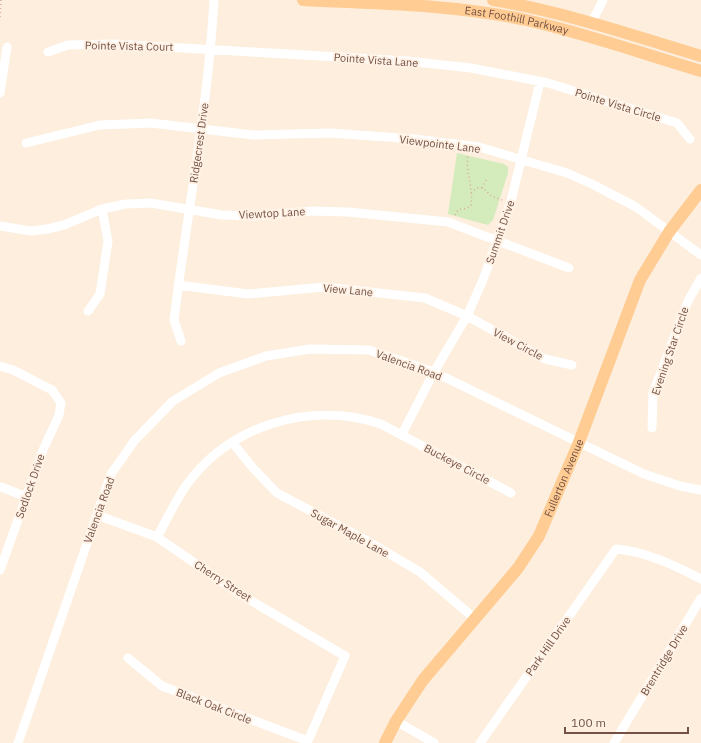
<svg xmlns="http://www.w3.org/2000/svg" width="701" height="743" viewBox="0 0 701 743" font-family="'IBM Plex Sans',sans-serif">
	<style>
		.green { fill: #d4ebbc }
		.lines { fill: none; stroke-linecap: round; stroke-linejoin: round }
		.path { stroke: #d8aa97; stroke-width: 1.5; stroke-dasharray: 1 3; stroke-linecap: butt }
		.minor { stroke: #fff; stroke-width: 9 }
		.major { stroke: #ffcc93; stroke-width: 12 }
		.labels { text-anchor: middle; dominant-baseline: central; stroke-width: 4; stroke-linejoin: round; paint-order: stroke }
		.street-label { font-size: 11px; fill: #745145; stroke: #fff2e5 }
	</style>
	<rect width="100%" height="100%" fill="#fdeedd"/>
	<path class="green" d="M457,153L504,164L508,167V173L493,220L488,225L448,214Z"/>
	<g class="lines">
		<path class="path" d="M0,17L1,0
			M482,188L486,180
			M471,193L477,188H483L491,196L502,200
			M455,215L458,210L467,208L471,206C474,188 465,172 468,154"/>
		<path class="minor" d="M592,22L603,0
			M48,52L68,45L114,44L407,61L471,68L548,83L677,123L690,139
			M0,93L7,47
			M26,143L100,125L151,123L253,135L330,133L414,139L479,147L567,173L594,185L636,207L701,255
			M0,226L31,231L47,229L64,225L102,209L126,204L151,203L222,215L255,216L313,211L348,212L448,222L569,268
			M178,285L248,294L324,287L425,298L467,316L545,359L572,365
			M88,311L100,294L108,241L102,209
			M181,341L174,320C187,213 208,108 214,0
			M0,366L13,370L52,390L61,403L59,415L43,450L0,570
			M652,428L653,393L688,301L701,278
			M402,434L434,372L467,316L483,280L511,201L540,82
			M232,442L253,468L277,493L371,543L420,572L474,618
			M1,487L27,497
			M97,515L157,537L238,593L345,656L307,743
			M157,537C166,521 175,502 185,487C229,424 311,401 381,424L511,493
			M128,658L162,686L308,741
			M396,721L434,743
			M18,743L111,474L135,440L173,401L219,373L266,356L310,349L369,350L434,372L644,474L680,486L701,490
			M480,743L616,549C645,551 676,566 701,579
			M614,743L701,598"/>
		<g class="major">
			<path id="s1" d="M303,0C377,4 453,4 526,20C585,33 643,54 701,71"/>
			<path d="M493,0C564,12 632,35 701,56"/>
			<path id="s2" d="M385,743L396,721L423,680L518,568L539,536L579,442L640,280L669,232L701,190"/>
		</g>
	</g>
	<g class="labels">
		<g class="street-label">
			<text stroke="none"><textPath href="#s1" startOffset="215">East Foothill Parkway</textPath></text>
			<text transform="translate(129 46) rotate(1)">Pointe Vista Court</text>
			<text transform="translate(376 60) rotate(4)">Pointe Vista Lane</text>
			<text transform="translate(618 105) rotate(17)">Pointe Vista Circle</text>
			<text transform="translate(199 143) rotate(-82)">Ridgecrest Drive</text>
			<text transform="translate(440 144) rotate(7)">Viewpointe Lane</text>
			<text transform="translate(272 213) rotate(-3)">Viewtop Lane</text>
			<text transform="translate(500 232) rotate(-71)">Summit Drive</text>
			<text transform="translate(348 290) rotate(5)">View Lane</text>
			<text transform="translate(518 344) rotate(28)">View Circle</text>
			<text transform="translate(670 351) rotate(-71)">Evening Star Circle</text>
			<text transform="translate(409 365) rotate(20)">Valencia Road</text>
			<text transform="translate(457 464) rotate(28)">Buckeye Circle</text>
			<text stroke="none"><textPath href="#s2" startOffset="322">Fullerton Avenue</textPath></text>
			<text transform="translate(30 486) rotate(-71)">Sedlock Drive</text>
			<text transform="translate(99 510) rotate(-70)">Valencia Road</text>
			<text transform="translate(350 533) rotate(29)">Sugar Maple Lane</text>
			<text transform="translate(223 581) rotate(33)">Cherry Street</text>
			<text transform="translate(548 646) rotate(-55)">Park Hill Drive</text>
			<text transform="translate(664 660) rotate(-59)">Brentridge Drive</text>
			<text transform="translate(214 706) rotate(21)">Black Oak Circle</text>
		</g>
	</g>
	<path d="M565 727v6h123v-6" fill="none" stroke="#745145" stroke-width="2"/>
	<text x="571" y="727" font-size="12" fill="#745145" stroke="#fff2e5" stroke-width="3" paint-order="stroke">100 m</text>
</svg>
